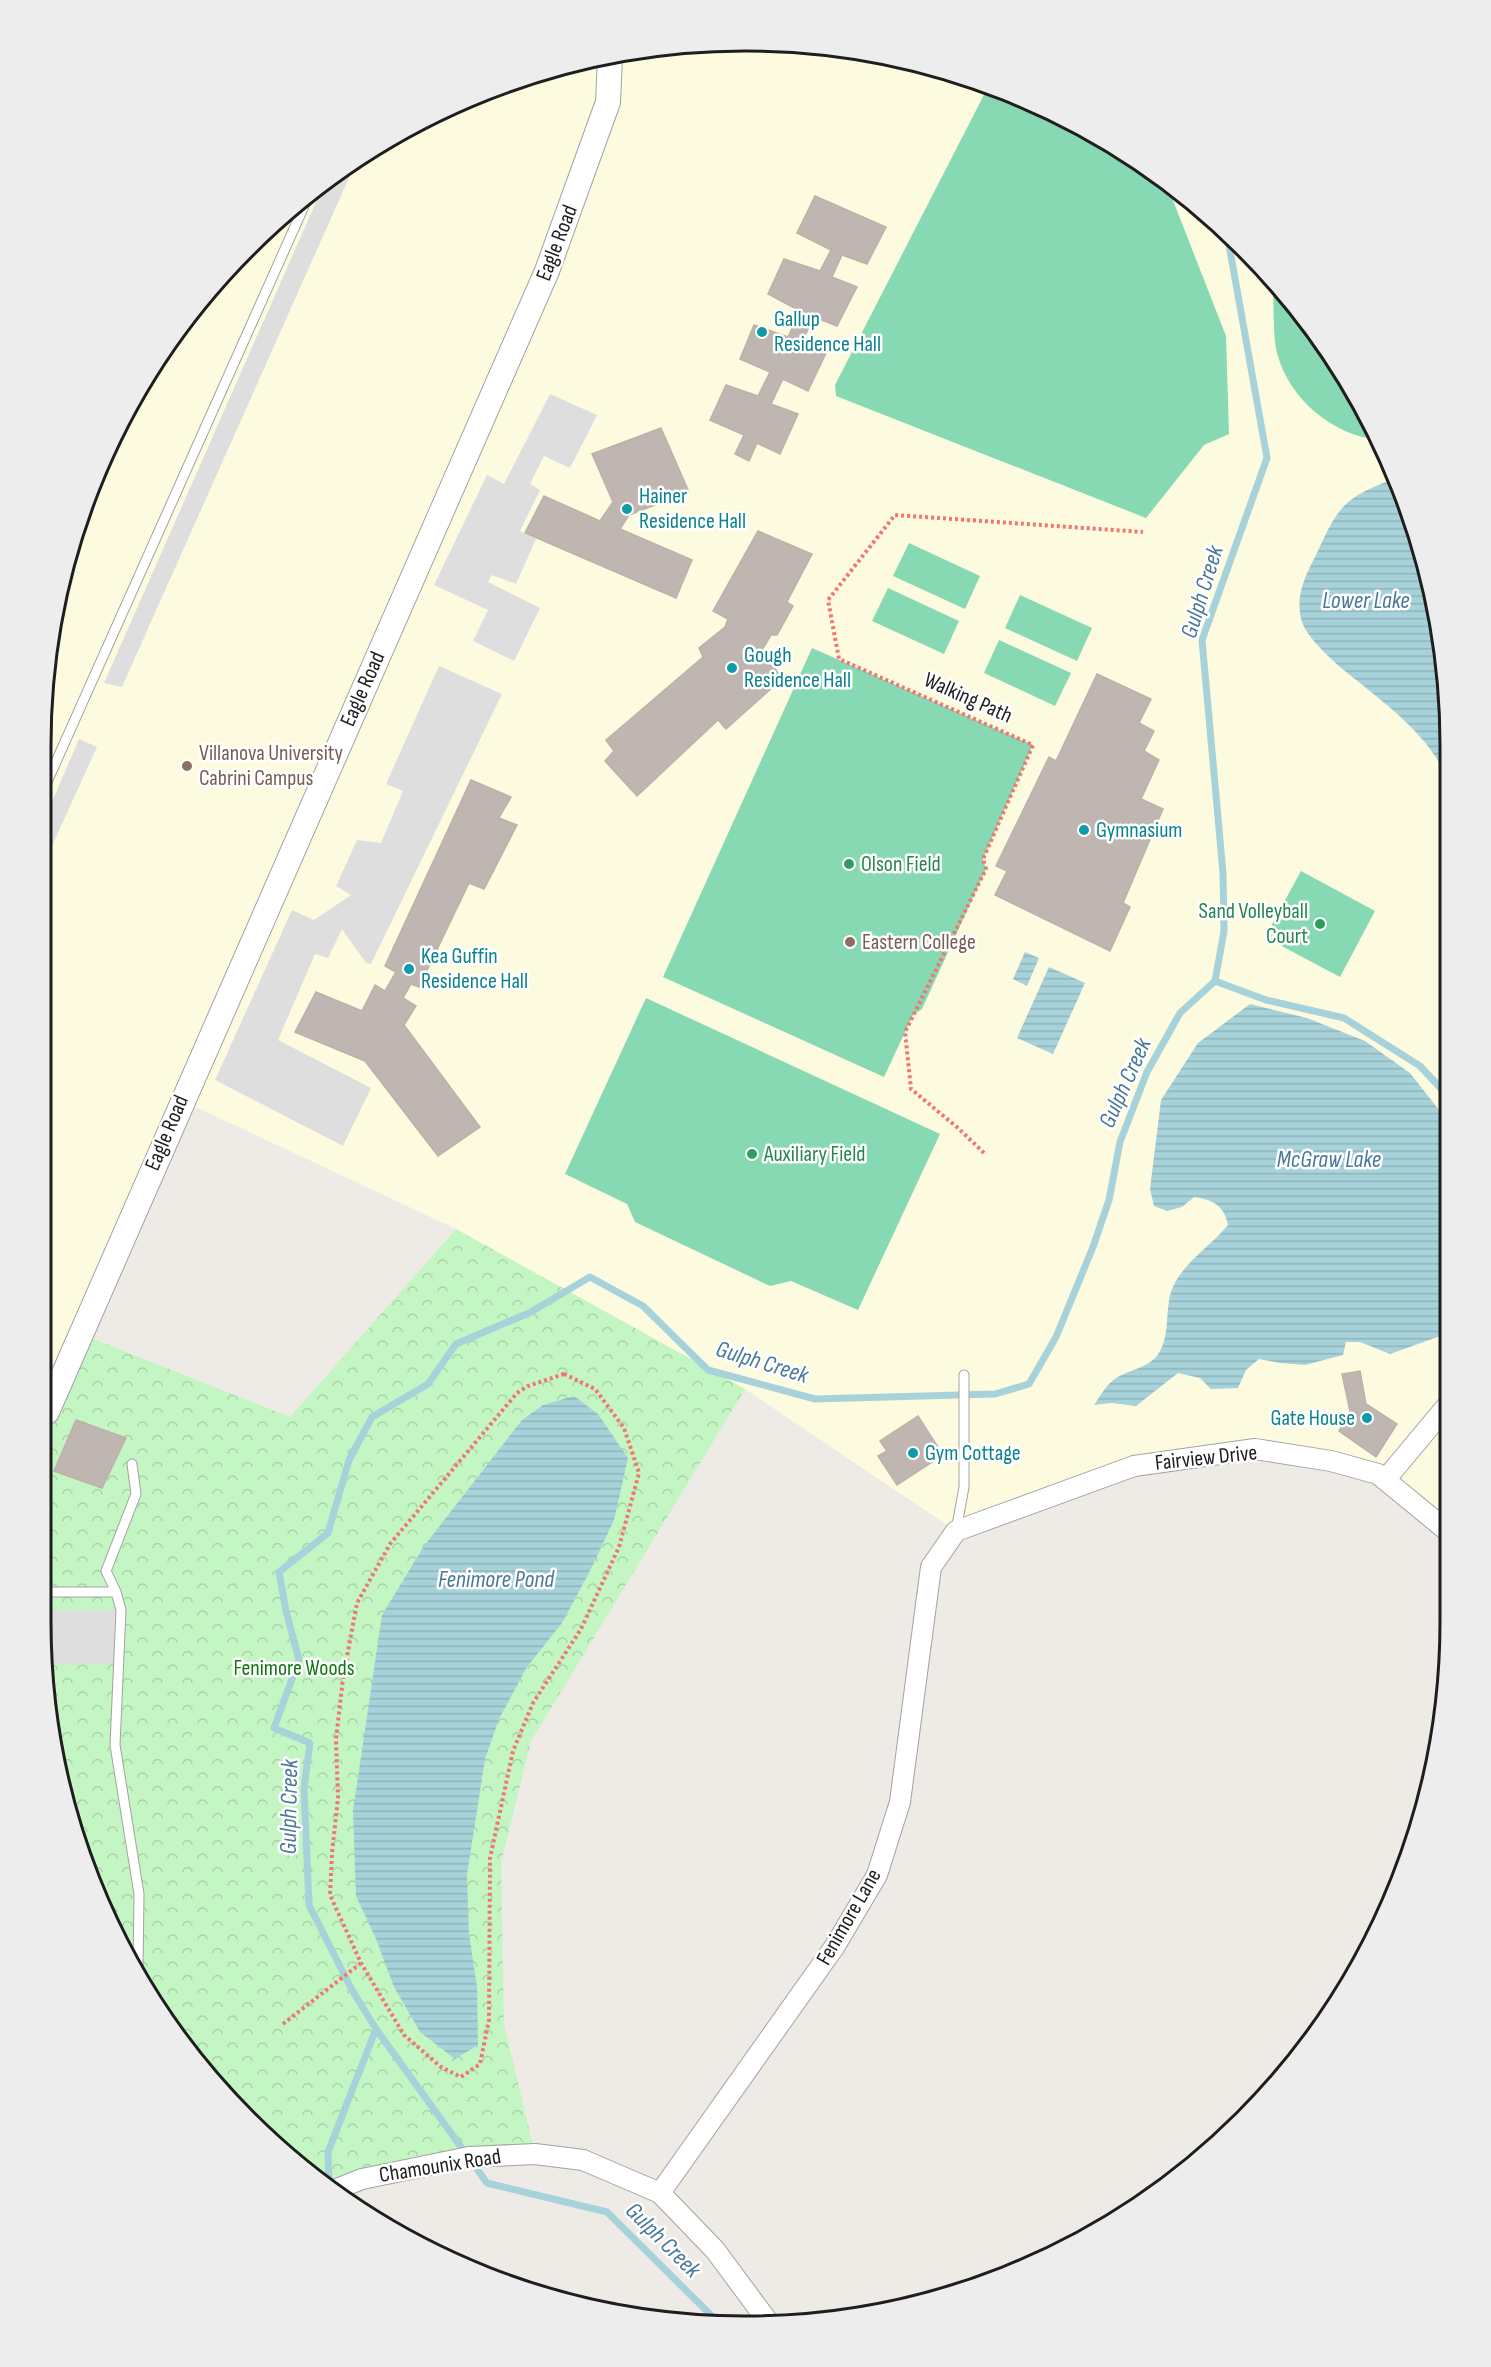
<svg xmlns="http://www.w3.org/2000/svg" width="1491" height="2367" viewBox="0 0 1491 2367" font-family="'Sofia Sans Condensed',sans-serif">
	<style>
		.education { fill: #fdfbdf }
		.park { fill: url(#park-crowns) }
		.pitch { fill: #87d9b3 }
		.parking { fill: #dedede }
		.water { fill: url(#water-rules) }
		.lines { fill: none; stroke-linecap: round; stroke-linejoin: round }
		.stream { stroke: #a7d2da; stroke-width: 7 }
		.building { fill: #bfb6b1; stroke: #bfb0a8; stroke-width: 1.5 }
		.service-casing { stroke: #a2a2a2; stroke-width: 11 }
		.minor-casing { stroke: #a2a2a2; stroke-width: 22 }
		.tertiary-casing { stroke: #a2a2a2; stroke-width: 26 }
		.path { stroke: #f27572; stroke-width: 4; stroke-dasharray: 3 3; stroke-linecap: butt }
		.service { stroke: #fff; stroke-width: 9 }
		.minor { stroke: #fff; stroke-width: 20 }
		.tertiary { stroke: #fff; stroke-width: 24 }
		.culture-dot { fill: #0f9aa8; stroke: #fff; stroke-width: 2 }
		.education-dot { fill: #8d6e63; stroke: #fff; stroke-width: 2 }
		.leisure-dot { fill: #2e9e5b; stroke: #fff; stroke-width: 2 }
		.labels { text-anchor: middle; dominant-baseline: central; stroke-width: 5; stroke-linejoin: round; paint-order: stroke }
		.street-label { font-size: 22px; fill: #1e1e1e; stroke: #fff }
		.culture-label { font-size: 22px; fill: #0d838f; stroke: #fff; text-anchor: start }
		.education-label { font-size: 22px; fill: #785e54; stroke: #fff; text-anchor: start }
		.leisure-label { font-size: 22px; fill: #27864d; stroke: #fff; text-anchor: start }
		.park-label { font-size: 22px; fill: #127612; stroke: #fff }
		.water-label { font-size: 24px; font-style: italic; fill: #4a7899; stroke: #fff }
		.rim { fill: none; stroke: #1e1e1e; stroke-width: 3 }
	</style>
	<defs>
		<pattern id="park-crowns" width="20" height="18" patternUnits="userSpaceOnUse" patternTransform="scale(1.5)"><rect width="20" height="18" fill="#c4f6c4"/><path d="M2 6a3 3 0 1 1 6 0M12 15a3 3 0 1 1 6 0" fill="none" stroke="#a8d2a8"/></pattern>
		<pattern id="water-rules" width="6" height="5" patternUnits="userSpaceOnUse" patternTransform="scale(1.5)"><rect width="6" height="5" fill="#a7d2da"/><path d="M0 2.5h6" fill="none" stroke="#8fb4bb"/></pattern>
	</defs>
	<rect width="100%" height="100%" fill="#eeeae5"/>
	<path class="education" d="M792,42L928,65L1058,113L1175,186L1305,316L1378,433L1426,563L1449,699L1445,1529L1378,1474L1255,1449L1134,1466L956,1531L745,1389L456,1229L183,1101L47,1410L46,654L94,475L186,316L281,215L393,135L519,78L654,46Z"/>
	<path class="park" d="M456,1229L745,1389L531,1741L501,1863L504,2024L535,2154L332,2191L317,2181L247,2120L160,2013L78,1848L47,1714V1410L81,1334L290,1417Z"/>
	<path class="pitch" d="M988,87L1058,113L1165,180L1226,336L1229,434L1204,445L1146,518L836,396L835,385Z
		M1272,283L1305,316L1380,440C1333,436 1289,399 1277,353C1272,332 1275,305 1272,283Z
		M909,543L980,576L965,609L893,576Z
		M888,588L959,621L944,654L872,621Z
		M1020,595L1092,628L1077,661L1005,628Z
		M999,640L1071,673L1055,706L984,673Z
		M812,648L1033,745L983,859L986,869L922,1009L913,1015L884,1077L663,977Z
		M1301,871L1375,911L1340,977L1265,937Z
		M646,998L940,1134L858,1310L791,1281L770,1286L635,1222L627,1204L565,1174Z"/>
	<path class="parking" d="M357,160L122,687L104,683L324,184Z
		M550,394L597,415L570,468L544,456L530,484L540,490L520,531L536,539L516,584L492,575L488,582L540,608L514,661L473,641L488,610L434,585L487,475L504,484Z
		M439,666L502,694L371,964L366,963L342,929L328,958L315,954L278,1040L371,1088L343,1146L215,1080L292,910L314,920L351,895L336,886L357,840L381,843L403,791L386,784Z
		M79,739L97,747L47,857V813Z
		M47,1610H121L119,1664L47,1665Z"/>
	<path class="water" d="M1386,482L1397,484L1426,563L1449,699V786C1436,737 1377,698 1340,667C1328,656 1307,637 1302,622C1294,597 1306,574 1317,553C1337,510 1342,499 1386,482Z
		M1025,952L1039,958L1027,986L1013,979Z
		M1049,967L1085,983L1053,1054L1017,1038Z
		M1250,1004L1307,1018L1365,1041L1410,1073L1447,1120L1446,1334L1390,1354L1360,1342H1346L1343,1355L1305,1365L1280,1363L1259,1359L1246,1370L1238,1388L1211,1389L1200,1378L1178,1373L1136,1406L1112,1403L1094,1405C1101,1395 1107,1383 1118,1377C1132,1369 1152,1367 1160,1351C1171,1331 1164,1307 1173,1287C1184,1262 1211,1246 1228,1225C1224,1205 1213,1200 1194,1197L1182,1207L1167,1211L1154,1206L1150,1189L1161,1100L1198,1043Z
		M574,1396L598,1414L628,1458L614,1520L592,1567L562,1623L527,1667L499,1719L485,1759L467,1875L469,1934L477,1987L478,2045L455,2059L420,2032L394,1987L376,1939L356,1896L353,1811L382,1615L424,1546L522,1420L543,1405Z"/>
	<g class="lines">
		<path class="stream" d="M1215,981L1266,1000L1344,1018L1420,1066L1447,1095
			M329,2189L328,2152L376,2029
			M720,2324L607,2212L487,2183L376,2029L352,1990L309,1905L304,1788L310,1743L274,1728L299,1660L286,1611L279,1572L328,1533L349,1460L372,1417L428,1384L456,1344L529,1313L590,1277L643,1306L708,1370L815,1399L995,1394L1029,1384L1056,1337L1093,1247L1109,1200L1120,1142L1147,1072L1180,1013L1215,981L1224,931L1223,873L1202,640L1267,458L1228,239"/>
	</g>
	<path class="building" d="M815,196L886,227L867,264L842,255L832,277L857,287L837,326L814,317L802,342L826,353L808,391L783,379L771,404L798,414L780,454L757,443L749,461L735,454L744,435L710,420L726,385L758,396L770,372L740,359L754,325L788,337L800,311L768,294L784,259L820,271L831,250L797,233Z
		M661,428L689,492L629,515L620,529L692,560L676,598L525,533L544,496L600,521L613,502L592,454Z
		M758,531L812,554L787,602L793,606L777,635H771L762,650L782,679L726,729L718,720L637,796L605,761L614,751L606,740L703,657L699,648L725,627L728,619L713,611Z
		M1097,674L1151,699L1139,723L1154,731L1144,751L1159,760L1141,799L1163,809L1123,903L1130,907L1110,951L995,895L1007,871L996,866L1049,757L1056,761Z
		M471,780L511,797L499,818L517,825L484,889L469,883L419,987L411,984L403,998L416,1006L404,1025L480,1127L438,1156L365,1061L295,1032L316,992L362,1011L375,985L385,991L396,972L385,966Z
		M1360,1371L1366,1404L1397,1424L1376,1457L1339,1431L1350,1411L1342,1374Z
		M918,1416L943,1455L897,1485L878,1456L887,1451L880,1441Z
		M76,1420L126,1438L102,1488L54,1471Z"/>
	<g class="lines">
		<g class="service-casing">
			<path id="service" d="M47,782L309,195
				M132,1464L136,1494L106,1571L116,1592L121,1610L115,1745L139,1894L138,1970
				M956,1531L964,1487V1375
				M47,1592H116"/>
		</g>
		<g class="minor-casing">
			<path id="minor" d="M1385,1480L1446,1407
				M332,2191L362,2179L469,2157L535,2154L583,2160L660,2193L715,2250L769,2323
				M660,2193L835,1946L877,1875L900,1802L931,1567L956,1531L1134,1466L1255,1449L1331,1461L1378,1474L1445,1529"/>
		</g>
		<g class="tertiary-casing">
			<path id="tertiary" d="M47,1412L547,271L608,102L610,57"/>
		</g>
		<path class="path" d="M984,1153L958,1128L911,1089L905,1032L986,869L983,859L1033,745L839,659L828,600L895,515L1143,532
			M564,1374L595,1389L624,1428L639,1473L619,1547L581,1629L533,1703L513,1751L490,1858L489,2020L480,2064L461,2077L441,2067L404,2035L361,1963L330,1895L332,1853L338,1798L336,1739L343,1678L357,1603L390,1544L517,1393L528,1386Z
			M283,2024L361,1963"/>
		<use href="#service" class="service"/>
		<use href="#minor" class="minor"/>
		<use href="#tertiary" class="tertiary"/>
	</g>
	<g class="culture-dot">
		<circle cx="762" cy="332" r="6"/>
		<circle cx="627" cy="509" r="6"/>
		<circle cx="732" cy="668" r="6"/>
		<circle cx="1084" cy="830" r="6"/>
		<circle cx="409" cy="969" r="6"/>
		<circle cx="1367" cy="1418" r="6"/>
		<circle cx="913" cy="1453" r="6"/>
	</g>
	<g class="education-dot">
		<circle cx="187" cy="766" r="6"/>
		<circle cx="850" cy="942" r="6"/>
	</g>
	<g class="leisure-dot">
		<circle cx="849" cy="864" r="6"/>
		<circle cx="1320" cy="924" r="6"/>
		<circle cx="752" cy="1154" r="6"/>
	</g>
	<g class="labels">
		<g class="street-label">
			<text transform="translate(557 243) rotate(-69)">Eagle Road</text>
			<text transform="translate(363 689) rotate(-66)">Eagle Road</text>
			<text transform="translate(968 698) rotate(24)">Walking Path</text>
			<text transform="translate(167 1133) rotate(-67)">Eagle Road</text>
			<text transform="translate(1206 1458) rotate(-6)">Fairview Drive</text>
			<text transform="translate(849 1917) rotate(-60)">Fenimore Lane</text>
			<text transform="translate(440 2166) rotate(-9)">Chamounix Road</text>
		</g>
		<g class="culture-label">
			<text x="774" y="319">Gallup<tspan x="774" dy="25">Residence Hall</tspan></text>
			<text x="639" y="496">Hainer<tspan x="639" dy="25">Residence Hall</tspan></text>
			<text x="744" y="655">Gough<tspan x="744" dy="25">Residence Hall</tspan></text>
			<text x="1096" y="830">Gymnasium</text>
			<text x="421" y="956">Kea Guffin<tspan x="421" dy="25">Residence Hall</tspan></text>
			<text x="1355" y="1418" text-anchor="end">Gate House</text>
			<text x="925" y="1453">Gym Cottage</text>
		</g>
		<g class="education-label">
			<text x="199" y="753">Villanova University<tspan x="199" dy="25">Cabrini Campus</tspan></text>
			<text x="862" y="942">Eastern College</text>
		</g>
		<g class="leisure-label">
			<text x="861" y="864">Olson Field</text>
			<text x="1308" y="911" text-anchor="end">Sand Volleyball<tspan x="1308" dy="25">Court</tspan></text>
			<text x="764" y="1154">Auxiliary Field</text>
		</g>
		<g class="park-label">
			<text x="294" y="1668">Fenimore Woods</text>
		</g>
		<g class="water-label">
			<text transform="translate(1202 592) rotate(-73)">Gulph Creek</text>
			<text x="1366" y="600">Lower Lake</text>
			<text transform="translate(1125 1083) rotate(-66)">Gulph Creek</text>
			<text x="1329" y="1159">McGraw Lake</text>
			<text transform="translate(762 1362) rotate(17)">Gulph Creek</text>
			<text x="496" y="1579">Fenimore Pond</text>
			<text transform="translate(289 1807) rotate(-89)">Gulph Creek</text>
			<text transform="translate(663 2240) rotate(45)">Gulph Creek</text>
		</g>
	</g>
	<path d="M0 0H1491V2367H0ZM745 51H746A694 694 0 0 1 1440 745V1622A694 694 0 0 1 746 2316H745A694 694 0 0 1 51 1622V745A694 694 0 0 1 745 51Z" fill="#ededed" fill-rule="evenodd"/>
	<path class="rim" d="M745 51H746A694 694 0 0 1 1440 745V1622A694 694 0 0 1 746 2316H745A694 694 0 0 1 51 1622V745A694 694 0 0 1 745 51Z"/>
</svg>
